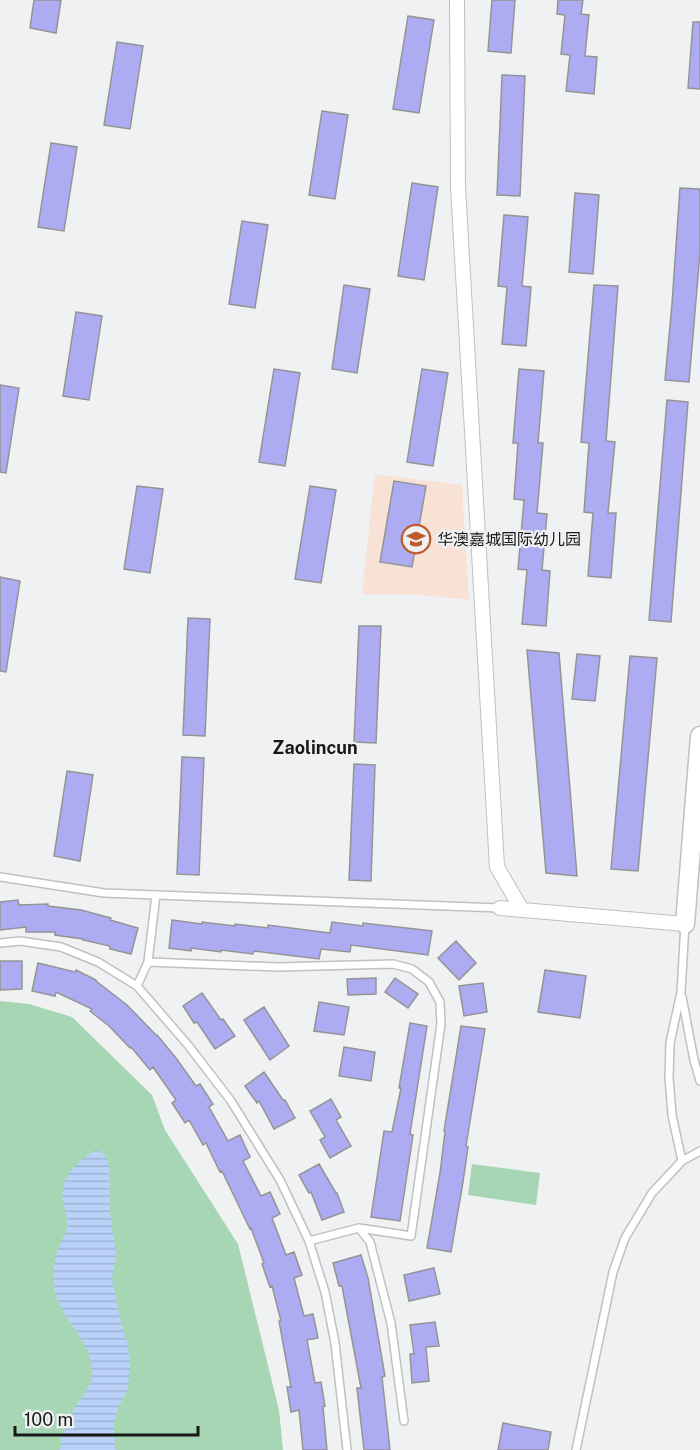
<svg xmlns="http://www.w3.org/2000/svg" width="700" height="1450" viewBox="0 0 700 1450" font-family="'Public Sans','Noto Sans SC',sans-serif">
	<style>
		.education { fill: #f8e2d5 }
		.grass { fill: #a7d6b4 }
		.water { fill: url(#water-rules) }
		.building { fill: #adabf2; stroke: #949495; stroke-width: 1.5 }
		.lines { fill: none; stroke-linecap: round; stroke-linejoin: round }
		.lane-casing { stroke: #bfc0c1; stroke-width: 10 }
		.street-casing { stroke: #bfc0c1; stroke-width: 16 }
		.secondary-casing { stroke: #bfc0c1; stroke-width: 21 }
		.lane { stroke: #fff; stroke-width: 7 }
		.street { stroke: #fff; stroke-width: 14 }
		.secondary { stroke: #fff; stroke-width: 18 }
		.labels { text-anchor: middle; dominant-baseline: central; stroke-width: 4.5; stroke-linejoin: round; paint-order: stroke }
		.poi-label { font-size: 16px; fill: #181819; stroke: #f0f1f2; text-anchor: start }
		.neighbourhood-label { font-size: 18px; font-weight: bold; fill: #181819; stroke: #f0f1f2 }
	</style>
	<defs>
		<pattern id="water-rules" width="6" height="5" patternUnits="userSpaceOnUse" patternTransform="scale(1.5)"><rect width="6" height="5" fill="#bad1f8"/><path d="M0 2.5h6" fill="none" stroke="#9fb3d4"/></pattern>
	</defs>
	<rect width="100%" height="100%" fill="#f0f1f2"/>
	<path class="education" d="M375,474L462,485L469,600L421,595L362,594Z"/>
	<path class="grass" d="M0,1001L29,1004L72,1017L152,1095L165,1130L238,1244L279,1410L283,1450H0Z
		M472,1164L540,1173L536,1205L468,1195Z"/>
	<path class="water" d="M96,1150L105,1155L109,1165L110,1213L116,1255L112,1279L119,1315L128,1345L130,1368L128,1388L118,1408L114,1422L115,1450H60C61,1437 68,1419 75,1407C81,1397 91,1387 92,1375C96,1346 62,1320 55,1293C52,1280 53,1264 57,1252C59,1245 63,1239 66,1231C69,1219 65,1212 63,1200C59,1178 79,1159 96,1150Z"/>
	<path class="building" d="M34,0H61L56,33L30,28Z
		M492,0H515L511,53L488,51Z
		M558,0H583L581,14L589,15L585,56L597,57L594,94L566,91L570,55L561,54L565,15L557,14Z
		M408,16L434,20L419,113L393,109Z
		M693,22H700V89L688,88Z
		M117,42L143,46L130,129L104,125Z
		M502,75L525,76L520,196L497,195Z
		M322,111L348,115L335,199L309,195Z
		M51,143L77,147L64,231L38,227Z
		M412,183L438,187L424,280L398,276Z
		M680,188L700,189V253L689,382L665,380L672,304Z
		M575,193L599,195L593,274L569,272Z
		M504,215L528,217L522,286L531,287L526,346L502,344L507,287L498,286Z
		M242,221L268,225L255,308L229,304Z
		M344,285L370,289L357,373L332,369Z
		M594,285L618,286L606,441L615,442L608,513H616L611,578L588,576L593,513L584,512L589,443L581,442Z
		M76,312L102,316L89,400L63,396Z
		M274,369L300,373L285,466L259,462Z
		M422,369L448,373L433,466L407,462Z
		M519,369L544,371L538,443H543L537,513L547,514L542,570L550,571L546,626L522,624L527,570L518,569L524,500L514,499L518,443H513Z
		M0,385L19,388L6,473L0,472Z
		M667,400L688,402L671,622L649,620Z
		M394,481L426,486L412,567L380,562Z
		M137,486L163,489L150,573L124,569Z
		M310,486L336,490L321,583L295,579Z
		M0,577L20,581L6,672L0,671Z
		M188,618L210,619L205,736L183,735Z
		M359,626H381L376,743L354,742Z
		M527,650L559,653L577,876L546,873Z
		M577,654L600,656L595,701L572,699Z
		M630,656L657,658L638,871L611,869Z
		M182,757L204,758L199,875L177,874Z
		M354,764L375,765L371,881L349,880Z
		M67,771L93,775L80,861L54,856Z
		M18,900L19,905L48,904V906L81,910L111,918L110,920L138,928L131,954L110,949V946L83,940V939L55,935V932H26V927L0,930V902Z
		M172,920L202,924V922L235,926V924L268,928V925L330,933L332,922L363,926V923L432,931L428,955L351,945L350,952L321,949L319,959L254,951L253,954L221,950V952L191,948V951L169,948Z
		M456,941L476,963L459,980L438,958Z
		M0,961H22V989L0,990Z
		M38,963L75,972L76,970L96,980V981L127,1005L156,1035H157L176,1058L196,1086L200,1084L213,1104L209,1107L228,1141L240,1135L250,1157L243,1161L261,1196L270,1192L280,1214L272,1218L286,1255L294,1252L302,1275L294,1278L304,1316L313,1314L318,1338L307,1340L315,1383L321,1382L325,1406L323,1407L327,1450H303L299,1410L291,1412L287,1387H291L279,1321H281L272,1286L270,1287L262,1264L264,1263L251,1228L250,1229L222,1171L220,1172L206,1143L203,1145L189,1120L185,1123L172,1103L176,1100L153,1067L150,1070L131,1047L130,1048L109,1026L90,1011L92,1009L56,992L55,996L32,991Z
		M545,970L586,976L580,1018L538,1012Z
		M376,978V994L348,995L347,979Z
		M395,978L418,994L408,1008L385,992Z
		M483,983L487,1012L464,1016L459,986Z
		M202,993L221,1020L223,1019L235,1036L215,1049L197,1022L194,1023L183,1006Z
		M319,1002L349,1007L344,1035L314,1031Z
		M264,1007L289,1046L270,1060L244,1020Z
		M410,1023L427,1026L410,1134L413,1135L400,1221L371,1217L384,1131L392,1132L401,1088H399Z
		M461,1026L485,1029L466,1146L468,1147L463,1182L451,1252L427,1248L440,1173L445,1132L444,1131Z
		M344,1047L375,1052L371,1081L339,1076Z
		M264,1072L283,1100H285L295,1118L274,1129L259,1101L257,1103L245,1086Z
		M331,1099L341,1117L336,1120L351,1146L330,1158L320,1140L325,1137L310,1111Z
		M319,1164L336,1193H337L344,1212L322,1220L311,1192L309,1193L299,1175Z
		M361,1255L368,1278L385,1376L382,1377L390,1450H364L357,1388H361L342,1286H339L333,1263Z
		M434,1268L440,1294L409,1301L404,1275Z
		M435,1322L439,1346L426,1347L429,1381L412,1383L410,1354H414L410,1325Z
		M503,1423L551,1432L548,1450H498Z"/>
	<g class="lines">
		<g class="lane-casing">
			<path id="lane" d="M0,877L104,893L500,908
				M0,943L20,941L61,947L98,962L137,986L188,1045L231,1101L280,1180L309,1241L325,1292L335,1343L347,1450
				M148,962L278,967L393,964L412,969L429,982L440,1002L441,1024L411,1236L359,1228L309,1241
				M137,986L148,962L156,895
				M682,997L694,1060L700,1081
				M682,1161L672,1115L669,1078L670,1043L681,992L685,924
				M359,1228L370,1242L391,1323L404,1421
				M576,1450L613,1272L625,1238L652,1193L682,1161L700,1151"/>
		</g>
		<g class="street-casing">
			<path id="street" d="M457,0L458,187L497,867L522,910
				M500,908L685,924"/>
		</g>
		<g class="secondary-casing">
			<path id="secondary" d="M685,924L700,736"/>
		</g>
		<use href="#lane" class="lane"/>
		<use href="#street" class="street"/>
		<use href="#secondary" class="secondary"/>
	</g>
	<defs>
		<g id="school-ring" transform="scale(1.5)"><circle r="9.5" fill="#f0f1f2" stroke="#c05a2d" stroke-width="1.5"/><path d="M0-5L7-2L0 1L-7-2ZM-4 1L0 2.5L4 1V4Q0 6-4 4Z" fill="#c05a2d"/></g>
	</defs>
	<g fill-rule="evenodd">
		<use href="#school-ring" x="416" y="539"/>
	</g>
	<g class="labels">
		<g class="poi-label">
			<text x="437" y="539">华澳嘉城国际幼儿园</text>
		</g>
		<g class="neighbourhood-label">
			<text x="315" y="747">Zaolincun</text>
		</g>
	</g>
	<path d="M15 1426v9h183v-9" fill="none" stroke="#181819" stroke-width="3"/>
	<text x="24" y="1426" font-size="18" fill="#181819" stroke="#f0f1f2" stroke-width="4.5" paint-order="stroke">100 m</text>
</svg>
